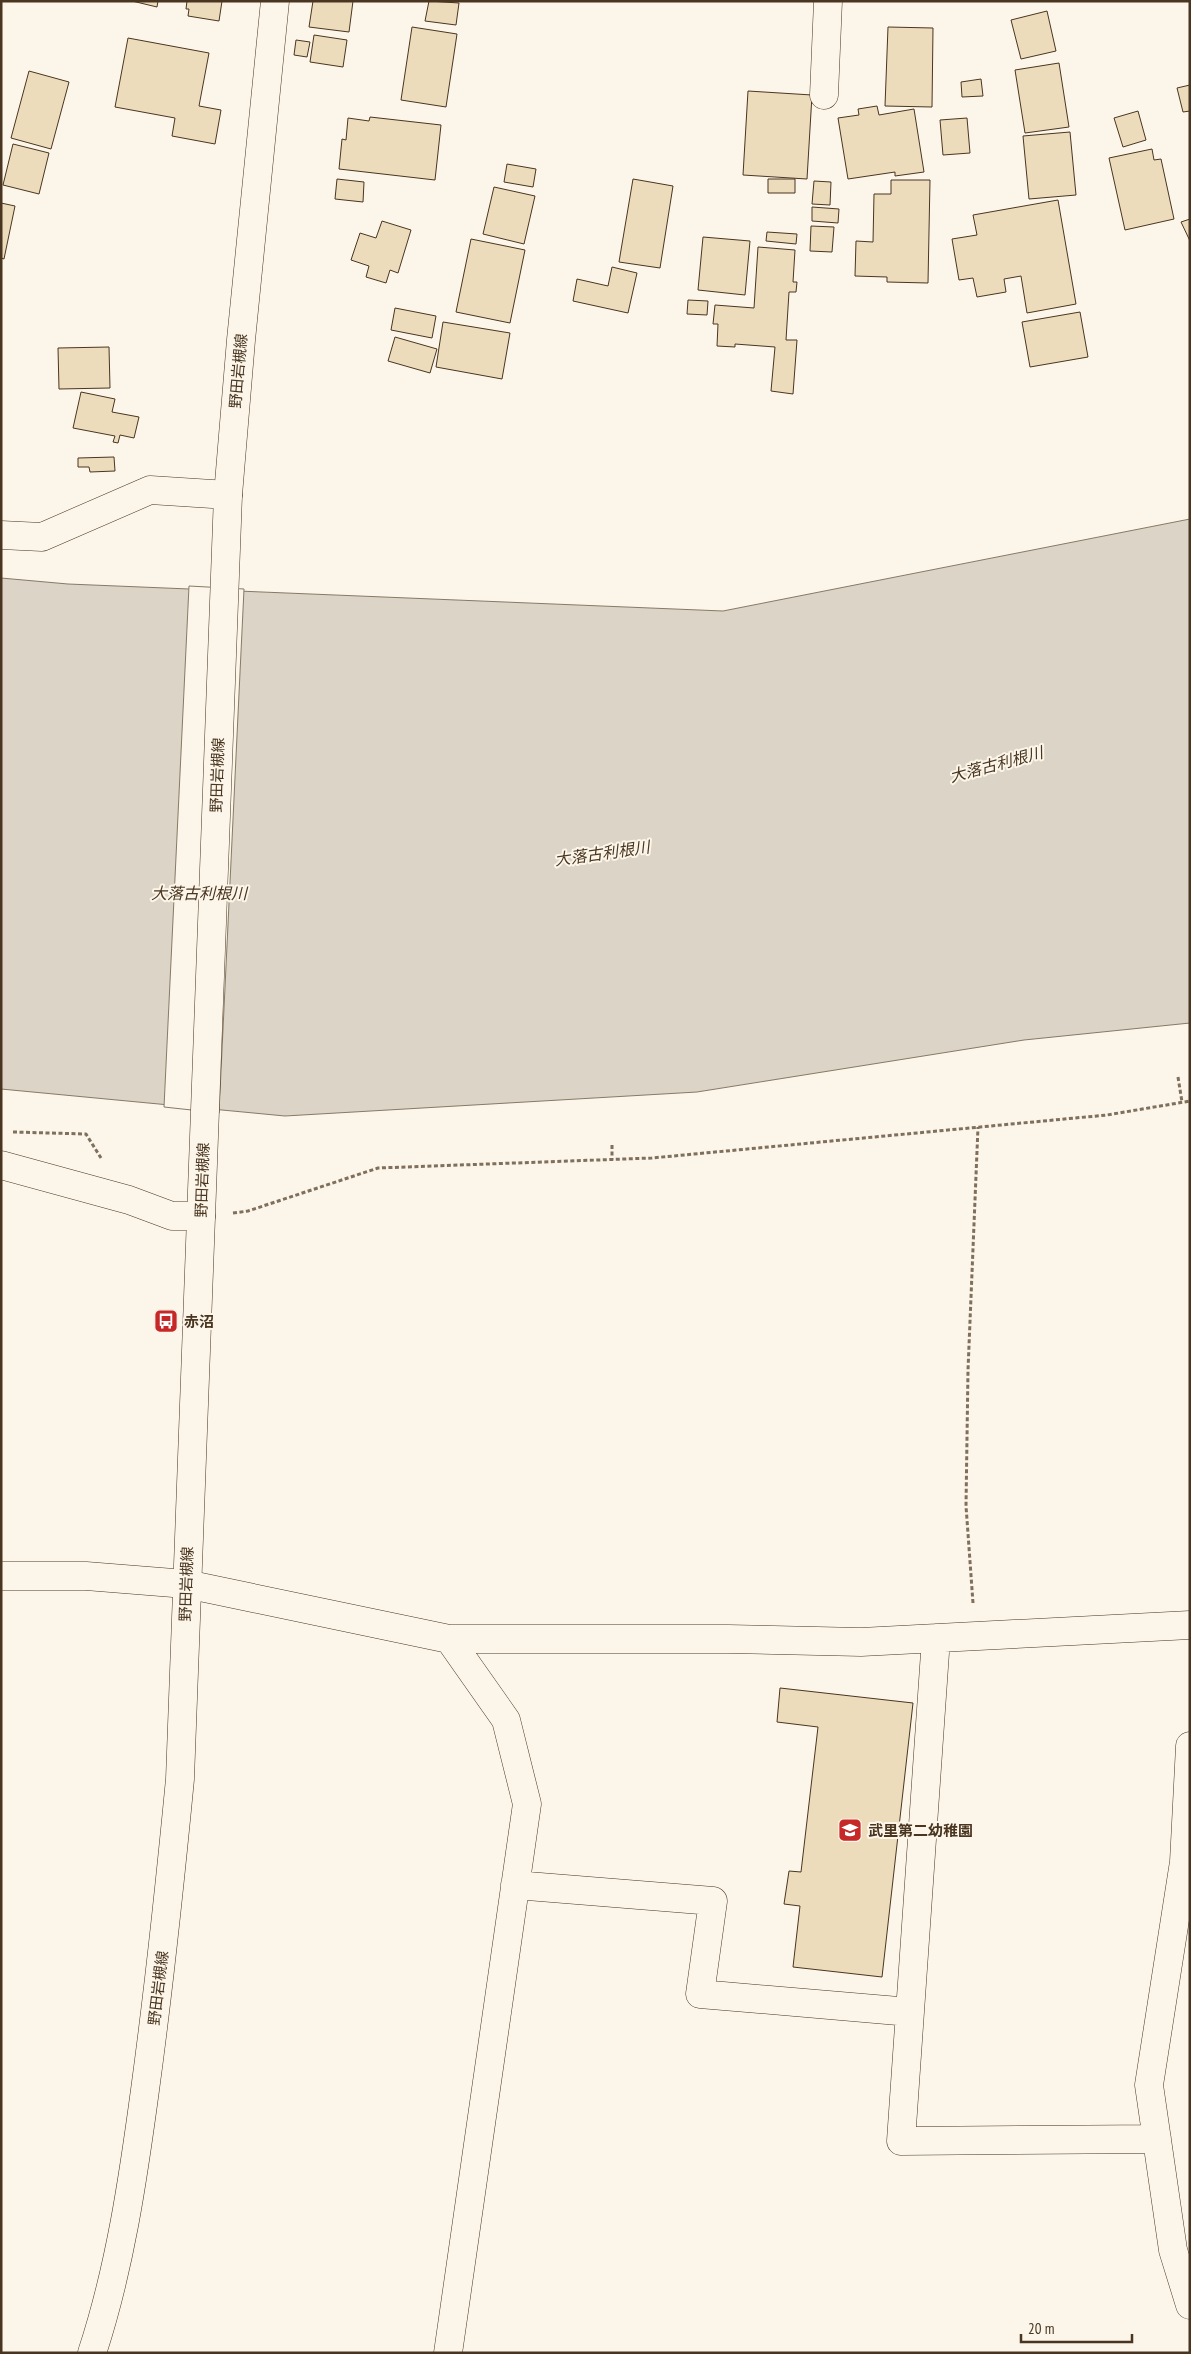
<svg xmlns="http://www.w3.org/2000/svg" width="1191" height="2354" viewBox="0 0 1191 2354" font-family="'PT Sans Narrow','Noto Sans JP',sans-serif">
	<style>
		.water { fill: #dcd4c6; stroke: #887966 }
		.pier { fill: #fbf6e9; stroke: #887966 }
		.building { fill: #ecdcbc; stroke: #4a3520 }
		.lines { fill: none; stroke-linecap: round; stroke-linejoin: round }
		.minor-casing { stroke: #4a3520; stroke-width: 29 }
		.major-casing { stroke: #4a3520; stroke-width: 29 }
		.path { stroke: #7f6f5c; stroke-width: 3; stroke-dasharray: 4 2.5; stroke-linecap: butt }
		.minor { stroke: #fbf6e9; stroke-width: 28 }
		.major { stroke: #fbf6e9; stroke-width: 28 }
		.labels { text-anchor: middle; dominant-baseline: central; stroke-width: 4; stroke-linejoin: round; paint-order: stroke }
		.street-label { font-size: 15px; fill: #4a3520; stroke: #fbf6e9 }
		.poi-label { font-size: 15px; font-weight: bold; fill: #4a3520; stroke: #fbf6e9; text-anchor: start }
		.water-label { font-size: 16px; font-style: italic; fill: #4a3520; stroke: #fbf6e9 }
	</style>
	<rect width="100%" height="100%" fill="#fbf6e9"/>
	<path class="water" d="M1190,519V1023L1024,1040L697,1092L285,1116L1,1089V578L68,584L723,611Z"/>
	<path class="pier" d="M189,586L244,589L219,1113L164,1107Z"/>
	<path class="building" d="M132,1H158L157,7Z
		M187,1H222L219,21L188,16L189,9H186Z
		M313,1H353L349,32L309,27Z
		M429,1L459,3L456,25L425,21Z
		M1047,11L1056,51L1021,59L1011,20Z
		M412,27L457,34L446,107L401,100Z
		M888,27L933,28L932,107L885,106Z
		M314,35L347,40L343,67L310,62Z
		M128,38L209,53L199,106L221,110L215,144L172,136L175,118L115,107Z
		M296,40L310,42L307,57L294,55Z
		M1059,63L1069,127L1025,133L1015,70Z
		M29,71L69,82L51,149L11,138Z
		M981,79L983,96L962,97L961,82Z
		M1190,85V111L1183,112L1177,88Z
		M748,91L812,95L807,179L743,175Z
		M877,106L879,115L914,109L924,172L895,176V172L848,179L838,118L859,115L858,109Z
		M1138,111L1146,140L1123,147L1114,118Z
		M370,117L441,125L435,180L339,169L342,139L346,140L348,118L369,121Z
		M967,118L970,153L943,155L940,120Z
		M1070,132L1076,195L1029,199L1023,136Z
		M13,144L49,153L39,194L3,185Z
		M1152,149L1154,160L1161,159L1174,219L1125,230L1109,158Z
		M507,164L536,169L533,187L504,182Z
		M337,179L364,182L363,202L335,199Z
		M633,179L673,186L660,268L619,262Z
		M768,179H795V193H768Z
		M891,180H930L928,283L887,282V277L855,276L856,241L873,242L874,194H891Z
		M814,181L831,182L830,205L812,204Z
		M494,187L535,196L524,244L483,234Z
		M1058,200L1076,304L1027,313L1021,276L1004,279L1006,292L977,297L973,278L959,280L952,239L977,235L973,215Z
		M1,203L15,206L4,259L1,258Z
		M812,207L839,209L838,223L812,221Z
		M1190,219V241L1181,222Z
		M382,221L411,230L398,273L390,270L386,283L366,277L369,266L351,260L360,233L376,238Z
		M811,226L834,227L832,252L810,251Z
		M767,232L797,234L796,244L766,241Z
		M703,237L750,241L745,295L698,290Z
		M471,239L525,250L510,323L456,312Z
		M758,247L795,250L793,282H797L796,292H789L786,340H797L793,394L771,391L775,347L735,344V347L717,346L718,324H713L715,305L754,308Z
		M612,267L637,273L628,313L573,301L577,279L608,286Z
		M688,300L708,301L707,315L687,314Z
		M395,308L436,316L432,338L391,330Z
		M1080,312L1088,357L1030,367L1022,322Z
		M443,322L510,333L502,379L436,367Z
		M395,337L437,349L430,373L388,361Z
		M109,347L110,388L59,389L58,348Z
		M81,392L115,399L112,412L139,417L134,438L120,435L118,443L113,442L115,436L73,428Z
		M114,457L115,471L90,472L89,467H78V458Z
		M780,1688L913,1703L882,1977L793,1967L800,1906L784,1904L789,1871L801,1872L818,1727L777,1722Z"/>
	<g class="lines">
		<g class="minor-casing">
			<path id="minor" d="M824,95L828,1
				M1,535L42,537L150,490L228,495
				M1,1165L129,1200L172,1216H201
				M1,1576H86L186,1584L449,1639H728L861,1642L1190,1625
				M936,1638L901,2141L1157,2139
				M1190,1746L1184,1862L1149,2085L1173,2250L1190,2305
				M515,1885L713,1901L700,1994L910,2012
				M448,2353L527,1804L506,1720L449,1639"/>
		</g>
		<g class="major-casing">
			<path id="major" d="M92,2353C120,2268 133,2179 145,2090C159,1987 170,1883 180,1779L228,495L241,340L275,1"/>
		</g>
		<path class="path" d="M1178,1077L1182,1102
			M13,1132L86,1134L101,1158
			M612,1145V1160
			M233,1213L248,1211L378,1168L652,1158L1107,1115L1190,1101
			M973,1603L966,1506L968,1370L978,1127"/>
		<use href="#minor" class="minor"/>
		<use href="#major" class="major"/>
	</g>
	<defs>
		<g id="bus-square" transform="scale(1.25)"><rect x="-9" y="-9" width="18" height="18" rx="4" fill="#c62828" stroke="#fbf6e9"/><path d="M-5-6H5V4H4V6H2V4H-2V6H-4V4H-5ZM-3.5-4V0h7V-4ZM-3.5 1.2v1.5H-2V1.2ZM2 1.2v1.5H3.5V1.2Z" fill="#fff"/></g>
		<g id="school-square" transform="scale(1.25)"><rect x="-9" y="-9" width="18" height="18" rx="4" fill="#c62828" stroke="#fbf6e9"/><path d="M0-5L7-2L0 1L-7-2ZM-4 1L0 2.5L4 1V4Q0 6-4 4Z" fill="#fff"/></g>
	</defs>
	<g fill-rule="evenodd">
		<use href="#bus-square" x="166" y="1321"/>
		<use href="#school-square" x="850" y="1830"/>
	</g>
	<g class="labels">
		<g class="street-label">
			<text transform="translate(238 371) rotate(-85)">野田岩槻線</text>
			<text transform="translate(217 775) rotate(-88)">野田岩槻線</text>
			<text transform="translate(202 1180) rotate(-88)">野田岩槻線</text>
			<text transform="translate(186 1584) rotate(-88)">野田岩槻線</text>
			<text transform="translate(158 1988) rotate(-83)">野田岩槻線</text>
		</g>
		<g class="poi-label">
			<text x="184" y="1321">赤沼</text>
			<text x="868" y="1830">武里第二幼稚園</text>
		</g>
		<g class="water-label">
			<text transform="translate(996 764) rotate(-15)">大落古利根川</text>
			<text transform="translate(602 853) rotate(-8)">大落古利根川</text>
			<text x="199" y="893">大落古利根川</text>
		</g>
	</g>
	<rect width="1191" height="2354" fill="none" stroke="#4a3520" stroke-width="5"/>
	<path d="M1021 2334v8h111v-8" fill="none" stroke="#4a3520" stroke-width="2.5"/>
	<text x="1028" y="2334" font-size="15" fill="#4a3520" stroke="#fbf6e9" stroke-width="4" paint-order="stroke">20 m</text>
</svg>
